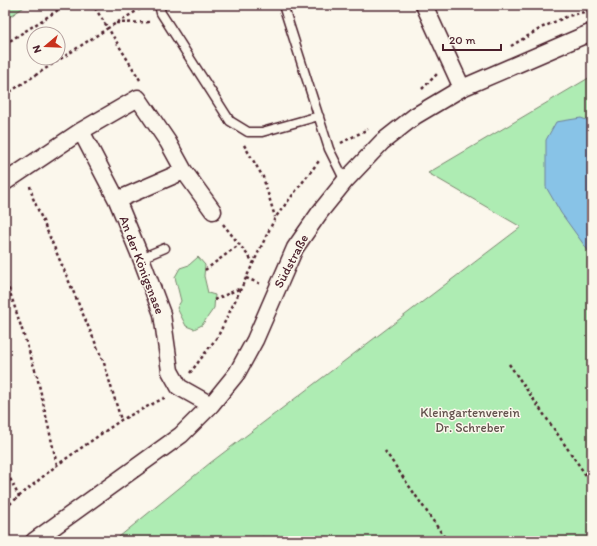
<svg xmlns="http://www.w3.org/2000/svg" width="597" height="546" viewBox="0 0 597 546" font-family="Itim,sans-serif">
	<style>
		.green { fill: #aeecb3; stroke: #7c866f }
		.water { fill: #88c3e7; stroke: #6f819c }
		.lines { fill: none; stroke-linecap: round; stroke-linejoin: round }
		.lane-casing { stroke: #4a1f2b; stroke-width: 11 }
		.street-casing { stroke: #4a1f2b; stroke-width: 19 }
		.path { stroke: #4a1f2b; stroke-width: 2.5; stroke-dasharray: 3 3; stroke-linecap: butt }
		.lane { stroke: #fbf7ec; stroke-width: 8 }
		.street { stroke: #fbf7ec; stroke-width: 16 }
		.labels { text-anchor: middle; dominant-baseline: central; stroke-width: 3; stroke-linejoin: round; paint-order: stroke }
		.street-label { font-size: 13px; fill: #4a1f2b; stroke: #fbf7ec }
		.park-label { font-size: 13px; fill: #63524d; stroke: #fbf7ec }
	</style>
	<rect width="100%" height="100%" fill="#fbf7ec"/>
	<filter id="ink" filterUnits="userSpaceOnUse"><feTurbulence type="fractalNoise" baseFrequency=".025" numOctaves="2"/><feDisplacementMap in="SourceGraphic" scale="8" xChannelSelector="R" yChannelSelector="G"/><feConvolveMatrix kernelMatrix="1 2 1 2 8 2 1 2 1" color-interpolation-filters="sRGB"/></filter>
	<g filter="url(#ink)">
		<path class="green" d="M5,5H27L5,20Z
			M592,76V541H114L210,463L521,227L428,173Z
			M198,257L205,265L204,276L208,293L215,295L214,308L202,325L194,329L186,326L177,308L181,301L175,277L180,268L189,265Z"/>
		<path class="water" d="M581,118L592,122V256L561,213L546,187V140L556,122Z"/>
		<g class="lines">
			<g class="lane-casing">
				<path id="lane" d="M159,5L161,13L230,121L248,132H262L319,116
					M283,5L329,149L345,181
					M141,258L165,248"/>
			</g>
			<g class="street-casing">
				<path id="street" d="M424,5L462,88
					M81,131L138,98L168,142L184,171L213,211
					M5,182L81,131L117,200L141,258L162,314L170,371L179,387L211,405
					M117,200L184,171
					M34,541L181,435L211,405L237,373L255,340L295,248L320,212L345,181L382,142L415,116L462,88L592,32"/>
			</g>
			<path class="path" d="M116,23L151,22
				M5,44L66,5
				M511,46L543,27L568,16L592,10
				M140,80L108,28L145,6
				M422,89L437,74
				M5,95L108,28L93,5
				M341,143L368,129
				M244,145L263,177L275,217
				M30,186L33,198L104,363L121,420
				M223,224L254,263
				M205,270L240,244
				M5,277L37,376L57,465
				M246,278L261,284
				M214,300L241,288
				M509,364L592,484
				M190,373L218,336L275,218L319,161
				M385,451L447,541
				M5,468L19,497
				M5,508L57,465L121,420L166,397
				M262,537L265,541"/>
			<use href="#lane" class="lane"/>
			<use href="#street" class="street"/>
		</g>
	</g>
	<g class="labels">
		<g class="street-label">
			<text transform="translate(291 261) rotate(-62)">Südstraße</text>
			<text transform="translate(142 265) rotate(69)">An der Königsnase</text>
		</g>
		<g class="park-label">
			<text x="470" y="412">Kleingartenverein<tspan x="470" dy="15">Dr. Schreber</tspan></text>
		</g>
	</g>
	<rect width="597" height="546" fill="none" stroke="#fbf7ec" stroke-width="20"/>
	<rect x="10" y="10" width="577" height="526" fill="none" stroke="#4a1f2b" stroke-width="1.5" filter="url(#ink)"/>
	<g transform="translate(46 46) rotate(251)"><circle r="19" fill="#fbf7ec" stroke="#b4a19f"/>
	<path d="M0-3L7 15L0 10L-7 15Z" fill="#c8321e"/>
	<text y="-6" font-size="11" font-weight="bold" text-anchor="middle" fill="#4a1f2b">N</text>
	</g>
	<path d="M443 44v6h58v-6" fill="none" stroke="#4a1f2b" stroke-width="2"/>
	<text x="449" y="44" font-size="12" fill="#4a1f2b" stroke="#fbf7ec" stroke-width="3" paint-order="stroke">20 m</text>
</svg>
